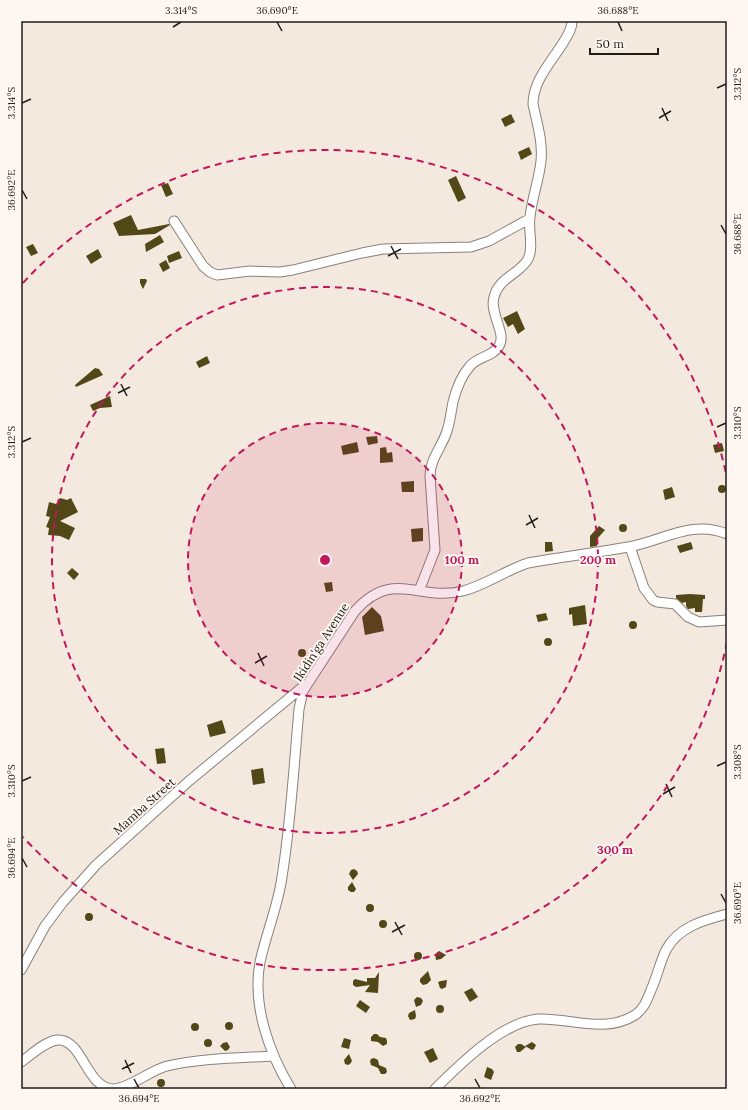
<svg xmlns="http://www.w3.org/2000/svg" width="748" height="1110" viewBox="0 0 748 1110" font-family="Lora,serif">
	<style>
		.building { fill: #514717 }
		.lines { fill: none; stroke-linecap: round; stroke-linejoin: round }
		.minor-casing { stroke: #8a8177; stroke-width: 11 }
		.minor { stroke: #fff; stroke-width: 9 }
		.ticks { fill: none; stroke: #201d19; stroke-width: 1.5 }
		.ring { fill: none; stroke: #c2185b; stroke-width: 2; stroke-dasharray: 7 5 }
		.labels { text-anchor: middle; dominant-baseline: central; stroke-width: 4; stroke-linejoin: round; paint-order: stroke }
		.street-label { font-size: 12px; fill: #201d19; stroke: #fef7f1 }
		.centre { fill: #c2185b; stroke: #fef7f1; stroke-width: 2 }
		.ring-label { font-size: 12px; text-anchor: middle; font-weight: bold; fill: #c2185b; stroke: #fef7f1; stroke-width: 4; stroke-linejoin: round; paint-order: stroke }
		.neatline { fill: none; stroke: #201d19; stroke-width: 1.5 }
		.ticks-label { font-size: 10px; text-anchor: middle; fill: #201d19 }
	</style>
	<rect width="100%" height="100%" fill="#f4e9df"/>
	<path class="building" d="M511,114L515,122L505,127L501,119Z
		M529,147L532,154L521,160L518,152Z
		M456,176L466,198L458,202L448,180Z
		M168,183L173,194L166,197L161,185Z
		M131,215L138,230L169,224L170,225L155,234L119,236L113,223Z
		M160,235L164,242L146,252L145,244Z
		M33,244L38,253L31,256L26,247Z
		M98,249L102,257L91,264L86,256Z
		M179,251L182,258L169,263L167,256Z
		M166,260L170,268L163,272L159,264Z
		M140,279H146L147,281L143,289L140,283Z
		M517,311L525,329L518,334L513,324L508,327L503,318Z
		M207,356L210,363L199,368L196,362Z
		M95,368L99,369L103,375L76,387L75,385Z
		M110,396L112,407L100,408L93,411L90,405Z
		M377,436L378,443L368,445L366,437Z
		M357,442L359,452L343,455L341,446Z
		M722,443L724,451L715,453L713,445Z
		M386,447L387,453L392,452L393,462L380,463V448Z
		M414,481V492H402L401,482Z
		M718 489a4 4 0 1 1 8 0a4 4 0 1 1-8 0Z
		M672,487L675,497L665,500L663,490Z
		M60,498L67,500L71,498L78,512L60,521L75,528L69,540L60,536L48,535L49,528L46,527L50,517L46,516L49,502L56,504Z
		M619 528a4 4 0 1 1 8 0a4 4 0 1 1-8 0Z
		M599,526L605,530L597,539V546L590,547V536Z
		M423,528V541L412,542L411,529Z
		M545,542H552L553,551L545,552Z
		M691,542L693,549L680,553L677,546Z
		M72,568L79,574L74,580L67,573Z
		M332,582L333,591L326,592L324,583Z
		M690,594L705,595V599H703L702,612H695V608L688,609L686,606V602L682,603L676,598V595Z
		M585,605L587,624L573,626L572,614L569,615V608Z
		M372,607L381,616L384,631L365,635L362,617Z
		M546,613L548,620L538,622L536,615Z
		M629 625a4 4 0 1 1 8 0a4 4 0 1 1-8 0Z
		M544 642a4 4 0 1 1 8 0a4 4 0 1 1-8 0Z
		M298 653a4 4 0 1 1 8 0a4 4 0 1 1-8 0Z
		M222,720L226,733L210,737L207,725Z
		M164,748L166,763L157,764L155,749Z
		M263,768L265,783L253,785L251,770Z
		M354,869L357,871L358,874L353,880L349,874L351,870Z
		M352,882L356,889L354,892H351L348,890V887Z
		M366 908a4 4 0 1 1 8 0a4 4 0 1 1-8 0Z
		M85 917a4 4 0 1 1 8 0a4 4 0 1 1-8 0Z
		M379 924a4 4 0 1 1 8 0a4 4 0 1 1-8 0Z
		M439,951L446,955L441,959L436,960L435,954Z
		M414 956a4 4 0 1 1 8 0a4 4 0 1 1-8 0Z
		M428,971L431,980L427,984L423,985L420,982V979Z
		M379,972L378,993L365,992L370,985L356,987L353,985V981L355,979L367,982V978H375Z
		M447,980L446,987L442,989L440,988L438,982L441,981Z
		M472,988L478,997L470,1002L464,992Z
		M417,997L421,998L423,1001L421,1005L416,1007L414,1000Z
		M360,1000L370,1007L366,1013L356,1006Z
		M436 1009a4 4 0 1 1 8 0a4 4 0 1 1-8 0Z
		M415,1010L416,1016L415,1019L410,1020L408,1016L409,1013Z
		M225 1026a4 4 0 1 1 8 0a4 4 0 1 1-8 0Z
		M191 1027a4 4 0 1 1 8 0a4 4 0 1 1-8 0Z
		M374,1034H377L380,1037L386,1038L387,1041V1044L383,1046L378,1042L371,1041V1037Z
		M344,1038L351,1040L349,1049L341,1047Z
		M204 1043a4 4 0 1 1 8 0a4 4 0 1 1-8 0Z
		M227,1042L230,1047L228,1050L225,1051L220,1046L223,1043Z
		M532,1042L536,1045L534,1049L532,1050L525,1046Z
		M518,1044H521L526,1047L520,1052H517L515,1047Z
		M433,1048L438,1059L430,1063L424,1052Z
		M349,1054L352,1061L350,1064L348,1065L345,1064L344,1060Z
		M374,1058L378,1060L379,1065L386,1068L387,1072L385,1074H381L378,1068L371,1065L370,1061L371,1059Z
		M487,1067L492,1069L494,1072L491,1080L484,1077Z
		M157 1083a4 4 0 1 1 8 0a4 4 0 1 1-8 0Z"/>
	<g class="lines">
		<g class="minor-casing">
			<path id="minor" d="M174,221L203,266L210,272L217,275L250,271L280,272L293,270L362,253L383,249L471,247L489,241L529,219
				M630,547L644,588L653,600L657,602L675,604L688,617L699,622L727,620
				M419,591L435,550L430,476C430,459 442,447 447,431C450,422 451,412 453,402C456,390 462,375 470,366C477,357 494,356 499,346C507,334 489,313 494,297C499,277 520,274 528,259C534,247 528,231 530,217C532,198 539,180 541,161C543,142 537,123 533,104C533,81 551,62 563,43C567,36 572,30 572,21
				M21,970L45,926L63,902L96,865L189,781L305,685
				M21,1062C31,1055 44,1042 57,1040C83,1038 86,1089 114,1089C130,1088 151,1070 167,1066C202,1058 239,1058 274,1056
				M291,1089C269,1053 252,1005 260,962C266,934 278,906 282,877C291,821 294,765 299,709L303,691L308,683L355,611C393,568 418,602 463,591C486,585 506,570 528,563C561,557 595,553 628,547C662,541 693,519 727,534
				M435,1089C459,1065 503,1021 539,1019C571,1018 605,1034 635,1015C644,1009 647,1000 651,990C657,977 660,962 666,950C678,927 704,920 727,914"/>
		</g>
		<use href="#minor" class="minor"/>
	</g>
	<path class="ticks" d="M277,22L282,31M618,22L622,31M173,27L181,22M717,88L726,84M22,103L31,99M662,108L668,121M659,118L671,111M22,190L27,199M721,225L726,234M391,246L398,259M388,256L401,249M121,384L127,396M118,393L130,387M717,427L726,423M22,442L31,438M529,515L535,528M526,525L538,518M258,653L264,666M255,663L267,656M717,766L726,762M22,781L31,777M666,784L672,797M663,794L675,787M22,858L27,867M721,894L726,903M395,922L402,935M392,932L405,925M125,1060L131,1073M122,1069L134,1063M134,1079L139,1088M475,1079L480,1088"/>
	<circle cx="325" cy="560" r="137" fill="#c2185b" fill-opacity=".12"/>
	<g class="ring">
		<circle cx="325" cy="560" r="137"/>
		<circle cx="325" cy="560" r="273"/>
		<path d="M727 642A410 410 0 0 1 23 837M23 283A410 410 0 0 1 727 478"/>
	</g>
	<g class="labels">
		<g class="street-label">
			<text transform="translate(321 642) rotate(-57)">Ikidin'ga Avenue</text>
			<text transform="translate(144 806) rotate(-42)">Mamba Street</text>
		</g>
	</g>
	<circle cx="325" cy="560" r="6" class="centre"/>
	<g class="ring-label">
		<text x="462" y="564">100 m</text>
		<text x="598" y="564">200 m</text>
		<text x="615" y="854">300 m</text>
	</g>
	<rect width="748" height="1110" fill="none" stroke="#fef7f1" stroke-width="44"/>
	<path d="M590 48v6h68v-6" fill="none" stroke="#201d19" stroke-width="2"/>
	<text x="596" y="48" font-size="12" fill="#201d19" stroke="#fef7f1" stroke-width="3" paint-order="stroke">50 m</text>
	<rect x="22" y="22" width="704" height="1066" class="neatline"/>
	<g class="ticks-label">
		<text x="181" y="14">3.314°S</text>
		<text x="277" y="14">36.690°E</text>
		<text x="618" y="14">36.688°E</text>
		<text transform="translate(737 84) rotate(-90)" y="4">3.312°S</text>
		<text transform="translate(11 103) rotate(-90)" y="4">3.314°S</text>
		<text transform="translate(11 190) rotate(-90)" y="4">36.692°E</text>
		<text transform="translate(737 234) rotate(-90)" y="4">36.688°E</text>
		<text transform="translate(737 423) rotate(-90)" y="4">3.310°S</text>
		<text transform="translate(11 442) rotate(-90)" y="4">3.312°S</text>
		<text transform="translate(737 762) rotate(-90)" y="4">3.308°S</text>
		<text transform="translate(11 781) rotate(-90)" y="4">3.310°S</text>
		<text transform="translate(11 858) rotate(-90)" y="4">36.694°E</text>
		<text transform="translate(737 903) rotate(-90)" y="4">36.690°E</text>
		<text x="139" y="1102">36.694°E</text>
		<text x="480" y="1102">36.692°E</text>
	</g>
</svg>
